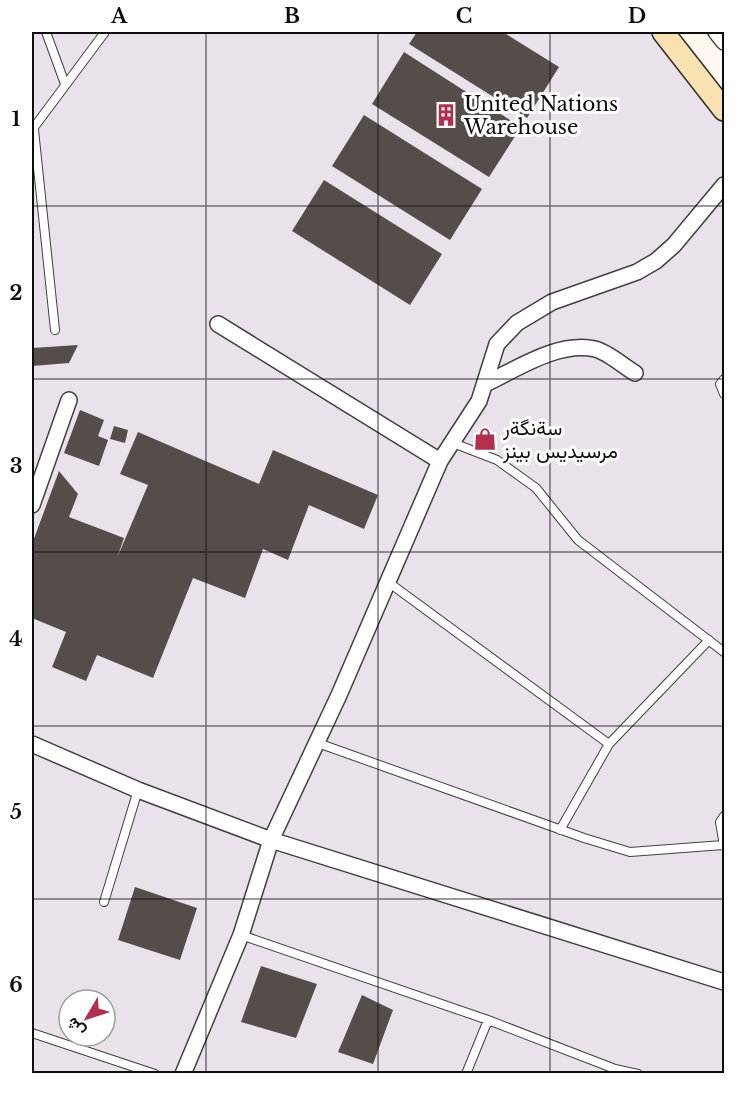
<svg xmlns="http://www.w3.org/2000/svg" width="756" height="1105" viewBox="0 0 756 1105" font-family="'Libre Baskerville',Vazirmatn,serif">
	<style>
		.industrial { fill: #e9e2eb; fill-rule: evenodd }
		.building { fill: #554d4a }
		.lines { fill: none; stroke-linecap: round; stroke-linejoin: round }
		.lane-casing { stroke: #404040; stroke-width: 10 }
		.street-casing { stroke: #404040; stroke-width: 18 }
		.secondary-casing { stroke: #2f2f2f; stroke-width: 24 }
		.lane { stroke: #fff; stroke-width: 8 }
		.street { stroke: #fff; stroke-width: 15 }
		.secondary { stroke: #f9e2af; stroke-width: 21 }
		.grid { fill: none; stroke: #0d0d0d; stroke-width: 1.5; stroke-opacity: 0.55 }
		.labels { text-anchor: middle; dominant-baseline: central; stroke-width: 6; stroke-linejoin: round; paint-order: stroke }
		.poi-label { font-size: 20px; fill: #0d0d0d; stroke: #fff; text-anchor: start }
		.neatline { fill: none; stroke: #0d0d0d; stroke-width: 2 }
		.grid-label { font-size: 20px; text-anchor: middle; font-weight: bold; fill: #0d0d0d }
	</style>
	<rect width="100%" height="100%" fill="#fef8ef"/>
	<path class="industrial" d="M32,32H653L724,126V1073H32ZM69,1000H105V1036H69Z"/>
	<path class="building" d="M417,32H503L559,67L527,118L409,44Z
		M404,52L521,127L489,177L372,104Z
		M364,115L482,189L450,240L332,166Z
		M324,180L442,254L410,305L292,231Z
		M78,345L69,363L32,366V348Z
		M80,410L104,420L98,436L108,440L99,466L64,453Z
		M114,426L128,430L125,443L110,439Z
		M138,432L259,484L273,450L378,495L364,529L309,505L288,560L263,549L245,598L193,578L153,678L97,655L86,681L52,667L66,632L32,618V544L59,471L78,494L69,517L124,538L117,558L148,485L120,474Z
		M135,887L197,908L180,960L118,940Z
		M261,966L317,984L296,1038L241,1022Z
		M362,995L393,1010L373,1064L338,1052Z"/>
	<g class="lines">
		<g class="lane-casing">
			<path id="lane" d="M46,32L65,84
				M32,130L105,32
				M34,130L55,330
				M724,379L720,384L724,394
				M453,443L497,460L536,488L578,540L724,652
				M388,582L609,744
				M315,742L584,838L630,852L723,845
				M724,816L720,822L724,846
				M560,830L609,744L709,640
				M104,902L138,790
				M241,935L488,1020L615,1069L638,1074
				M32,1033L155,1074
				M466,1074L488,1020"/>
		</g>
		<g class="street-casing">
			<path id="street" d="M716,32L724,42
				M218,324L440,461
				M485,384C517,369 558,341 595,349C608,352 623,366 635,373
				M32,505L69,400
				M32,744L138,790L271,840L724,982
				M183,1074L241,935L271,840L339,695L440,461L479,401L497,344L517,323L552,302L637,272L656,261L674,245L724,185"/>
		</g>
		<g class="secondary-casing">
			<path id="secondary" d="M663,32L724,110"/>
		</g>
		<use href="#lane" class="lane"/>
		<use href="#street" class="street"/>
		<use href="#secondary" class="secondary"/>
	</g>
	<path class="grid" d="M206,32V1074M378,32V1074M550,32V1074M32,206H724M32,379H724M32,552H724M32,726H724M32,899H724"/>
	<defs>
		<g id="building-bare" transform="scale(1.8)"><path d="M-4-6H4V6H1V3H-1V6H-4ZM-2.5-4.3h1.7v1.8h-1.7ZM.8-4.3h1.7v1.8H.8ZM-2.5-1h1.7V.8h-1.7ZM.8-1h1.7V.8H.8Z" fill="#b2304f" stroke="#fff" stroke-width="2.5" paint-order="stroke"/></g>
		<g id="shop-bare" transform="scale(1.8)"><path d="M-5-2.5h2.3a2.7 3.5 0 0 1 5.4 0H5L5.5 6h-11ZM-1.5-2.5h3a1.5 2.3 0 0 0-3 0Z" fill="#b2304f" stroke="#fff" stroke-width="2.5" paint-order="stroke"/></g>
	</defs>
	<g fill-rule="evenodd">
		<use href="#building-bare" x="446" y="115"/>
		<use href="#shop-bare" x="485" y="439"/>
	</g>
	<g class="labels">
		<g class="poi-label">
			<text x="464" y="104">United Nations<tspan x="464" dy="23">Warehouse</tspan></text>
			<text x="503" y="428">سةنگةر<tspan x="503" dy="23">مرسيديس بينز</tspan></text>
		</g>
	</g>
	<rect width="756" height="1105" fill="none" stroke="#ffffff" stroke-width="66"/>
	<g transform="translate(87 1018) rotate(231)"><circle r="28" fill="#ffffff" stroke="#9e9e9e" stroke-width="1.5"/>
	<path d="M0-4.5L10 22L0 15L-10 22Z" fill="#b2304f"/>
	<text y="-9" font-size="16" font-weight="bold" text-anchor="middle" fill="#0d0d0d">ش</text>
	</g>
	<rect x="33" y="33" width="690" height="1039" class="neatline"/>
	<g class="grid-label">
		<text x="119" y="23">A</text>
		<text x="292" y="23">B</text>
		<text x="464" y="23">C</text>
		<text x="637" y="23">D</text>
		<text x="16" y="126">1</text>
		<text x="16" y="300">2</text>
		<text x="16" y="473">3</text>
		<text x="16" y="646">4</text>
		<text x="16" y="819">5</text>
		<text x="16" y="992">6</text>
	</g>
</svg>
